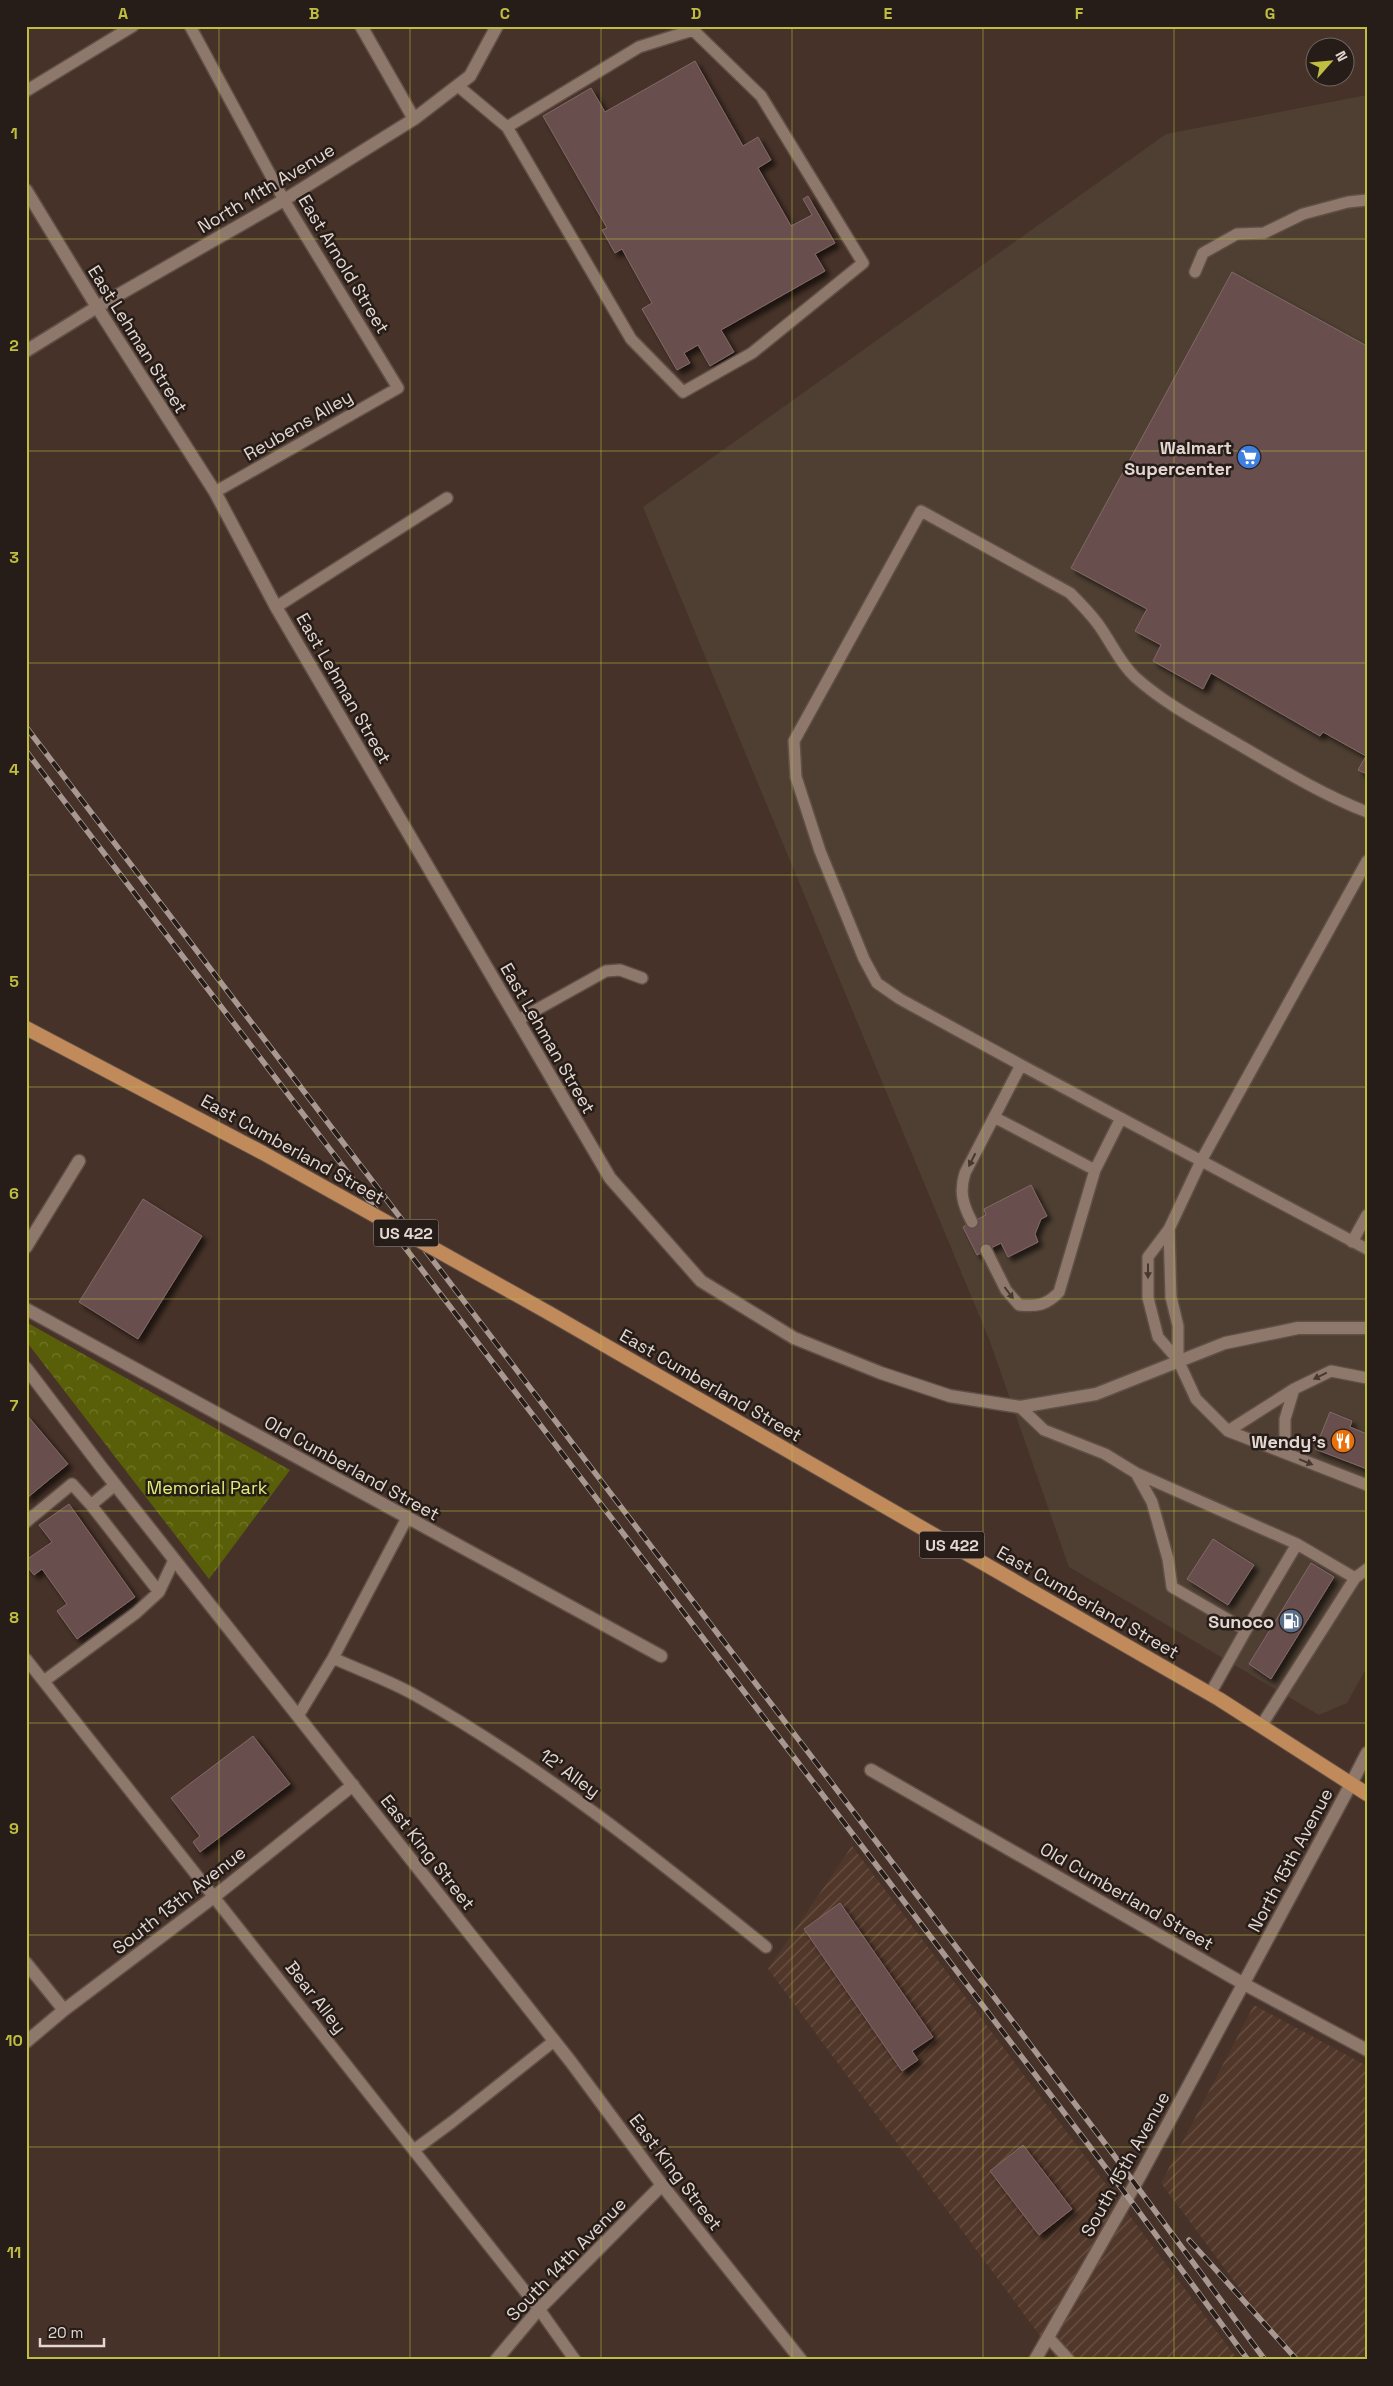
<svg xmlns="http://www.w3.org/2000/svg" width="1393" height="2386" viewBox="0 0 1393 2386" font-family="'Space Grotesk',sans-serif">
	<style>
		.commercial { fill: #4e3f32 }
		.industrial { fill: url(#industrial-furrows) }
		.park { fill: url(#park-crowns) }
		.building { fill: #684f4d; stroke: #826867; filter: url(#shadow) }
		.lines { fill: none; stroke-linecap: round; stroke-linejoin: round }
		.service-casing { stroke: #604f46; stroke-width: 14 }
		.minor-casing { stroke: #604f46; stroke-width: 15 }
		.tertiary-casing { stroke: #604f46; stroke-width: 15 }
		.secondary-casing { stroke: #604f46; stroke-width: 15 }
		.trunk-casing { stroke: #604f46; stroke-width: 16 }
		.service { stroke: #8e776b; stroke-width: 11 }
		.minor { stroke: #8e776b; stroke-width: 12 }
		.tertiary { stroke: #8e776b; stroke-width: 12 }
		.secondary { stroke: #8e776b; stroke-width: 12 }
		.trunk { stroke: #c08a5a; stroke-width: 14 }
		.rail-casing { stroke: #a89891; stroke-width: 5.5 }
		.rail { stroke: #261d18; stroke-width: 4; stroke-dasharray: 11; stroke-linecap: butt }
		.trunk-bridge-casing { stroke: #604f46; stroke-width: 16; stroke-linecap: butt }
		.trunk-bridge { stroke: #c08a5a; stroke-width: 14 }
		.oneway { fill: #453831 }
		.grid { fill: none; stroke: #c0be41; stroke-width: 1; stroke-opacity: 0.55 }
		.labels { text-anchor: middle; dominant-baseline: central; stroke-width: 5; stroke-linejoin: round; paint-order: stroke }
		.shield { fill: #261d18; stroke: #ab9f9a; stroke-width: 1 }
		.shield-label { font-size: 16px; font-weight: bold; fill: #e4d7d1 }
		.street-label { font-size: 18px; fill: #e4d7d1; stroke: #261d18 }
		.poi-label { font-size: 18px; font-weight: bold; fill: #e4d7d1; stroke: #261d18; text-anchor: end }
		.park-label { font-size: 18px; fill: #e1ed76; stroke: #261d18 }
		.neatline { fill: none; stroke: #c0be41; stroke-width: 2 }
		.grid-label { font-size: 16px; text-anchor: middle; font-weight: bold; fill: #c0be41 }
	</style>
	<defs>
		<pattern id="industrial-furrows" width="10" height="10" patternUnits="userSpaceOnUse" patternTransform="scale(1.25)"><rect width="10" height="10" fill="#513729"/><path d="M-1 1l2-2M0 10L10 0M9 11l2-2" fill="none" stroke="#6a5347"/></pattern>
		<pattern id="park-crowns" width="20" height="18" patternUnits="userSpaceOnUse" patternTransform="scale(1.25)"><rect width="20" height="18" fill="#595f09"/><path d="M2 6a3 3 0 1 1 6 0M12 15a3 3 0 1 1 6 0" fill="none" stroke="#71752c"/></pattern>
		<filter id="shadow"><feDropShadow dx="4.5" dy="4.5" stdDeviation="2.5" flood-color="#0009"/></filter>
	</defs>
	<rect width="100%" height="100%" fill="#463228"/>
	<path class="commercial" d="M1367,95V1667L1347,1703L1319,1715L1069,1567L989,1339L643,507L1166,134Z"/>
	<path class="industrial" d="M852,1846L1238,2360H1054L1055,2356L768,1969Z
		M1254,2005L1367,2066V2360H1293L1161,2183Z"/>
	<path class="park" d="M26,1322L290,1470L209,1579L26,1341Z"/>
	<path class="building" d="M695,61L743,146L758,137L771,160L758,168L791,226L812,215L803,199L808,196L835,243L815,254L825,271L721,330L734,352L710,366L698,345L684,353L690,363L677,370L642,309L652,303L622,249L615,253L602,230L607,228L543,116L591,88L605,112Z
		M1232,272L1367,346V774L1358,770L1366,756L1323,732L1320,736L1211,673L1203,689L1153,661L1161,645L1135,631L1147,609L1071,568Z
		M1031,1185L1047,1216L1041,1219L1035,1234L1038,1242L1008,1257L1001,1243L977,1255L963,1227L986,1215L984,1209Z
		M143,1199L202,1236L138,1339L79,1302Z
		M1330,1412L1352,1421L1350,1427L1367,1434V1469L1315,1449Z
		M26,1414L68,1464L27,1498H26Z
		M69,1504L135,1597L77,1639L57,1611L67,1604L42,1569L34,1575L26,1565V1560L52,1542L39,1525Z
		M1213,1539L1254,1565L1228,1605L1187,1579Z
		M1311,1563L1334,1577L1271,1679L1249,1664Z
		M253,1736L290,1784L200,1852L193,1842L200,1836L171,1798Z
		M840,1903L933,2037L912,2051L918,2060L902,2071L804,1929Z
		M1023,2145L1072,2209L1039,2235L990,2171Z"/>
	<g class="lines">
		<g class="service-casing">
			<path id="service" d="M190,26L284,200L398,388L215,492
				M458,86L507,127L631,339L683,392L752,353L863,263L761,96L693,30L639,47L507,127
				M26,91L133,26
				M1195,272L1203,253L1237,234L1264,233L1303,214L1348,202L1367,200
				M276,607L447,498
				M1367,812C1321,794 1279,768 1236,743C1202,723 1165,704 1135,677C1120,663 1112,644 1100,627C1092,615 1081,604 1070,593L921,511L794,741L796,777L820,851L864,959L877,983L900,999L1021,1065L1367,1249
				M1367,861L1201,1161L1169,1229L1148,1257V1298L1158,1337L1178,1360L1196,1399L1228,1431L1367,1485
				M518,1020L606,971L620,970L642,978
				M994,1117L1095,1170
				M972,1222C963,1205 959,1192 965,1173L1021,1065
				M1169,1229L1171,1297L1178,1326V1360
				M1352,1242L1367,1215
				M986,1250L1006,1290L1019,1305C1037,1307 1047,1305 1059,1292L1095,1170L1121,1118
				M1020,1407L1044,1430L1105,1454L1136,1473L1152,1502L1168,1559L1172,1587L1246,1630L1210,1694
				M1228,1431L1294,1389L1331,1371L1367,1378
				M1285,1453V1419L1294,1389
				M1136,1473L1297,1544
				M115,1485L91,1505L159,1592L174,1560
				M26,1522L72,1484L91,1505
				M1246,1630L1297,1544L1355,1578L1367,1569
				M333,1658C359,1670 388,1680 413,1694C540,1765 653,1856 766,1947
				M26,1659L539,2309L575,2360
				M44,1681L136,1613L159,1592
				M298,1716L333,1658L407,1518
				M1261,1726L1355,1578
				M414,2150L452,2122L554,2041
				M1048,2337L1069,2360"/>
		</g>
		<g class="minor-casing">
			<path id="minor" d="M361,26L414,119
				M26,351L97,307L284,200L414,119L470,76L497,26
				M26,1247L79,1161
				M26,1309L661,1656
				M871,1770L1244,1984L1367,2050
				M26,1963L64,2010
				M26,2042L64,2010L215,1896L353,1785"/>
		</g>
		<g class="tertiary-casing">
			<path id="tertiary" d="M26,1368L102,1468L571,2062L662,2185L801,2360
				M496,2360L539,2309L662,2185
				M1035,2360L1141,2174L1351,1784"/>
		</g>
		<g class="secondary-casing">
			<path id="secondary" d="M26,190L97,307L215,492L276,607L610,1178L701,1281L794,1338L881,1373L950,1396L1020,1407L1096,1394L1225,1343L1298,1328H1367
				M1351,1784L1367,1753"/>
		</g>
		<g class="trunk-casing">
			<path id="trunk" d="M26,1028L263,1153
				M549,1313L1219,1699L1367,1794"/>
		</g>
		<use href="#service" class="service"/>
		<use href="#minor" class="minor"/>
		<use href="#tertiary" class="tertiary"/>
		<use href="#secondary" class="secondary"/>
		<use href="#trunk" class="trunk"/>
		<g class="rail-casing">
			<path id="rail" d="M26,727L885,1853L1110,2150L1265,2360
				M26,751L874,1862L1128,2197L1248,2360
				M1189,2240L1297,2360"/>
		</g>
		<use href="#rail" class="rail"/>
		<g class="trunk-bridge-casing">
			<path id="trunk-bridge" d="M263,1153L549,1313"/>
		</g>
		<use href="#trunk-bridge" class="trunk-bridge"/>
	</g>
	<defs><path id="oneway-solid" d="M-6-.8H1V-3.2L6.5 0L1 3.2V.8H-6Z" transform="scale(1.25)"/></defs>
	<g class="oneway">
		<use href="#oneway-solid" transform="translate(972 1160) rotate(117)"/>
		<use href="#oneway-solid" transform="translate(1148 1271) rotate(90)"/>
		<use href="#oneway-solid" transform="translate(1009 1293) rotate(53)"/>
		<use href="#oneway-solid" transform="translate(1320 1376) rotate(154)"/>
		<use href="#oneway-solid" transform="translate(1306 1462) rotate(22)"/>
	</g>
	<path class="grid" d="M219,26V2360M410,26V2360M601,26V2360M792,26V2360M983,26V2360M1174,26V2360M26,239H1367M26,451H1367M26,663H1367M26,875H1367M26,1087H1367M26,1299H1367M26,1511H1367M26,1723H1367M26,1935H1367M26,2147H1367"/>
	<defs>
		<g id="supermarket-disc" transform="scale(1.25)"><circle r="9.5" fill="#3f7fe0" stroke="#261d18"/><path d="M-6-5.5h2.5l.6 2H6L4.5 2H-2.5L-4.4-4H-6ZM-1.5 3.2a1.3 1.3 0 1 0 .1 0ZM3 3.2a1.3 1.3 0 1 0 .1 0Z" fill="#fff"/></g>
		<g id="restaurant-disc" transform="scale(1.25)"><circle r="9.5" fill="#e8710a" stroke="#261d18"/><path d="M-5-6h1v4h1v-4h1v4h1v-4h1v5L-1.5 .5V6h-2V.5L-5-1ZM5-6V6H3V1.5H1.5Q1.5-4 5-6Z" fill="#fff"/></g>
		<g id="fuel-disc" transform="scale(1.25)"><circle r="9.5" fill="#5c6f8a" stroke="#261d18"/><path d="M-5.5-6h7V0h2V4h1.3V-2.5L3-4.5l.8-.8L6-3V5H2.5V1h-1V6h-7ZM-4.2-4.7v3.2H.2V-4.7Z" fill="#fff"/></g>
	</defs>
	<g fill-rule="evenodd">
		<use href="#supermarket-disc" x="1249" y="457"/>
		<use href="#restaurant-disc" x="1343" y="1441"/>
		<use href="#fuel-disc" x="1291" y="1621"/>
	</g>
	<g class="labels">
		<g class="shield">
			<rect x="373.5" y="1219.5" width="65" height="27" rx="4"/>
			<rect x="919.5" y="1531.5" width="65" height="27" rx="4"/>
		</g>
		<g class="shield-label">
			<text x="406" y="1233">US 422</text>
			<text x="952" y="1545">US 422</text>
		</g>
		<g class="street-label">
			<text transform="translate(266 188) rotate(-31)">North 11th Avenue</text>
			<text transform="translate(344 264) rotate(59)">East Arnold Street</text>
			<text transform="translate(138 339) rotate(58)">East Lehman Street</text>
			<text transform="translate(298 425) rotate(-30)">Reubens Alley</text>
			<text transform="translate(344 688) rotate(60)">East Lehman Street</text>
			<text transform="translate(548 1038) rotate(60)">East Lehman Street</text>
			<text transform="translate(293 1149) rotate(29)">East Cumberland Street</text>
			<text transform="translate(711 1385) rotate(30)">East Cumberland Street</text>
			<text transform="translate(352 1468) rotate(29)">Old Cumberland Street</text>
			<text transform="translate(1088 1602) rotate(30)">East Cumberland Street</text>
			<text transform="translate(570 1773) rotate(36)">12' Alley</text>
			<text transform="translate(428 1852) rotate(52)">East King Street</text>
			<text transform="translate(1290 1860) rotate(-62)">North 15th Avenue</text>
			<text transform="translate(1127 1896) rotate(30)">Old Cumberland Street</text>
			<text transform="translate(179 1900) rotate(-38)">South 13th Avenue</text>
			<text transform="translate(316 1997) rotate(52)">Bear Alley</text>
			<text transform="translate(1125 2164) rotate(-61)">South 15th Avenue</text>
			<text transform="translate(676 2172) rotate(53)">East King Street</text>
			<text transform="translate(566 2259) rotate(-46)">South 14th Avenue</text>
		</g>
		<g class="poi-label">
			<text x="1232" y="447">Walmart<tspan x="1232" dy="21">Supercenter</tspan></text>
			<text x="1326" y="1441">Wendy's</text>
			<text x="1274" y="1621">Sunoco</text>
		</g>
		<g class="park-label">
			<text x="207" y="1487">Memorial Park</text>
		</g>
	</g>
	<rect width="1393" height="2386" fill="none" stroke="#261d18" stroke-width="55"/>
	<g transform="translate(1330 62) rotate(63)"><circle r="24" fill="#261d18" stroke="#726762"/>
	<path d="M0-4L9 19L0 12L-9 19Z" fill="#c0be41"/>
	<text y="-8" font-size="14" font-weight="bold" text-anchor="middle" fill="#e4d7d1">N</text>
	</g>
	<path d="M40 2338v8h64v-8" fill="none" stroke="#e4d7d1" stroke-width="2.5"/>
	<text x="48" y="2338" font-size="15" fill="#e4d7d1" stroke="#261d18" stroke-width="4" paint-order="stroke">20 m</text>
	<rect x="28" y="28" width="1338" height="2330" class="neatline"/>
	<g class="grid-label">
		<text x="123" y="19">A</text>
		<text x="314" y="19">B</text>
		<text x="505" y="19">C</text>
		<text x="696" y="19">D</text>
		<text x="888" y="19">E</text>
		<text x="1079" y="19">F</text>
		<text x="1270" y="19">G</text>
		<text x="14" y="139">1</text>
		<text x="14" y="351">2</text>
		<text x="14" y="563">3</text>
		<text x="14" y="775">4</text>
		<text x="14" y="987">5</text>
		<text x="14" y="1199">6</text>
		<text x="14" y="1411">7</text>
		<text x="14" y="1623">8</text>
		<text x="14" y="1834">9</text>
		<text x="14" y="2046">10</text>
		<text x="14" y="2258">11</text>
	</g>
</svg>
